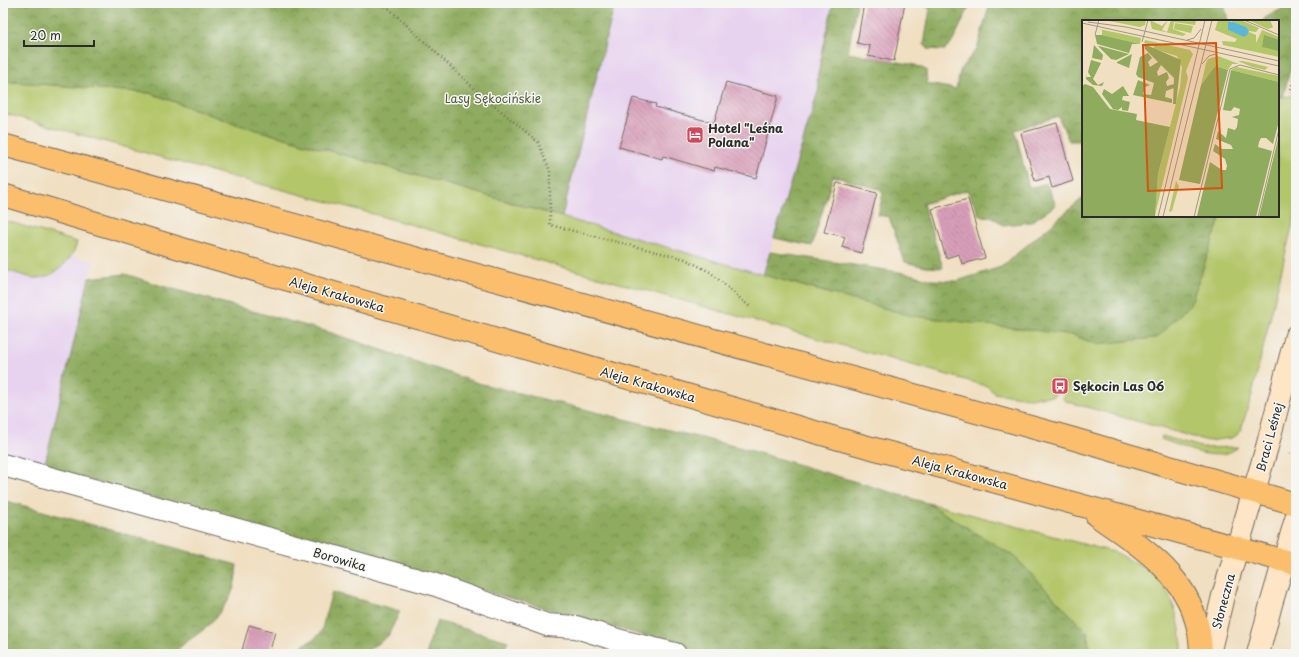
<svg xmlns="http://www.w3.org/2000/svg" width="1299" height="657" viewBox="0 0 1299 657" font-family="'Playpen Sans',sans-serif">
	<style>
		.built { fill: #e7d2ef }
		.green { fill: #b4c66a; stroke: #70784a }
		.forest { fill: url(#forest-crowns); stroke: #5d6b44 }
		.building { fill: url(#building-back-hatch) }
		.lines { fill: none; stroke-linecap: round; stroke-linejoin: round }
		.street-casing { stroke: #706a60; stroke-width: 24 }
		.secondary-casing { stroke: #706a60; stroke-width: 24 }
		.primary-casing { stroke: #706a60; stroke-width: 24 }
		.path { stroke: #706a60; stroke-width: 2.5; stroke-dasharray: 1 3; stroke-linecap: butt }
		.street { stroke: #fff; stroke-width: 22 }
		.secondary { stroke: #fde5c5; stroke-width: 22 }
		.primary { stroke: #fabe6d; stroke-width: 22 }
		.labels { text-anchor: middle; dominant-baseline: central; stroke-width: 3; stroke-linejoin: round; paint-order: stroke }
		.park-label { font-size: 12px; fill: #545a3e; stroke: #f6f6f2 }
		.poi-label { font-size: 12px; font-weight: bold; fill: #2b2b2b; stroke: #f6f6f2; text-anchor: start }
		.street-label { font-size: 12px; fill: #2b2b2b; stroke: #f6f6f2 }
		.inset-road { fill: none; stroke: #a19785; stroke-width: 1 }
		.view { fill: #d5540f; fill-opacity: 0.15; stroke: #d5540f; stroke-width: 2 }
		.inset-edge { fill: none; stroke: #2b2b2b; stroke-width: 2 }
	</style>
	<defs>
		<pattern id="forest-crowns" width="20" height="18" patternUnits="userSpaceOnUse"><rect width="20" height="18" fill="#8fab5e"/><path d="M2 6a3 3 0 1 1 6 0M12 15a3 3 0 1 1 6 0" fill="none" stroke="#758b4e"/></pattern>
		<pattern id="building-back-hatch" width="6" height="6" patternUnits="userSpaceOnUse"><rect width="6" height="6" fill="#d99fba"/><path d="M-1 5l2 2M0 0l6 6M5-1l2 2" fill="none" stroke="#b08297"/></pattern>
	</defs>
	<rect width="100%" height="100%" fill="#f6f6f2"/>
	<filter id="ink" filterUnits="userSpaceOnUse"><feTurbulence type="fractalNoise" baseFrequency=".025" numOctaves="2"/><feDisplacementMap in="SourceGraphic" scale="8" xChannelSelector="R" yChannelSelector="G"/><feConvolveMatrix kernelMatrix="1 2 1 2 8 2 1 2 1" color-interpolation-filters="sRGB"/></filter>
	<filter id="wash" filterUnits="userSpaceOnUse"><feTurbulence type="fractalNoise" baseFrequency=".012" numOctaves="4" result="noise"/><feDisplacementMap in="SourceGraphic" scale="16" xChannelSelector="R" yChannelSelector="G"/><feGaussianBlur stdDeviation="0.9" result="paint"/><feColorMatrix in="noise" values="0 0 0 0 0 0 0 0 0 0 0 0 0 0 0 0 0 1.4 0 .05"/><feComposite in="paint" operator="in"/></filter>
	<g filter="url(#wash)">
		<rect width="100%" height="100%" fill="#f0dfc1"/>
		<path class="built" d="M615,3H833L817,78L819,88L763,275L562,217Z
			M71,255L94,262L89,278L44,467L3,456V269L35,278L44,277L63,265Z"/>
		<path class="green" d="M3,81L150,93L236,124L831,294L1073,335L1096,344L1191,303L1221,216H1278V97L1292,96L1296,82V210L1251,398L1241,429L1237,435L1231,438L1208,441L1065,401L1063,399L1067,384L1054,379L1050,387L1057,389L1054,396L1028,398L994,393L987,386L348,207L203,169L3,113Z
			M3,220L77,242C74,258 54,279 36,278C27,278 12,271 3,269Z
			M1162,436L1204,448L1238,447C1217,465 1184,447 1161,439Z
			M928,503L1117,553C1131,561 1149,569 1159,580C1174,597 1183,632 1182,654H1089L1088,633L1015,558Z"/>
		<path class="forest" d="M3,3H615L562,217L236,124L150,93L3,81Z
			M833,3H857L848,53L915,65L926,70L927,84L956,89L961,68L977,49L990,3H1224L1228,21H1083V141H1069L1058,116L1015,130L1029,188L1046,183L1056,205L1031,222L1003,225L993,217L980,216L967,190L923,204L943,268L926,267L905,262L889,217L878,215L883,193L879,189L833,176L812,246L774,238L819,88L817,78Z
			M921,3H971L953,41L945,50L928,49L924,44L930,9Z
			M1289,5L1296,6V47L1283,97H1278V21H1263L1265,18Z
			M1083,198V216H1221L1191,303L1157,338L1096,344L1073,335L912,316L763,275L770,252L911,274L932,280L957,281L1001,267Z
			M125,274L162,286L332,333L478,383L746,449L927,503L1015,557L1088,633L1089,654H709L44,467L89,278Z
			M3,500L237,565C236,572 236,580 234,587C230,601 214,621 203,630C192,639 183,642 174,654H3Z
			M332,592L400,611L388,636L363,654H291L293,651L314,639L321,632Z
			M437,621L508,641L502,654H427L428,646Z"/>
		<g id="blocks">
			<path class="building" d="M864,3H905L894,61L868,56L870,46L857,43Z
				M726,82L778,96L756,178L715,167L714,171L663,156L662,159L619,147L633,98L656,104L655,107L714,123Z
				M1057,123L1073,181L1052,188L1049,177L1035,181L1021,133Z
				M837,183L877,193L861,253L842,247L845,237L824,232Z
				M968,199L985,258L962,264L959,254L946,258L932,209Z
				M249,625L275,632L269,654H241Z"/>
		</g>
	</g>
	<g filter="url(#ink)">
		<use href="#blocks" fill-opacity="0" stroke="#706a60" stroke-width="1"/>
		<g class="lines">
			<g class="street-casing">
				<path id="street" d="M3,465L433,584L547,625L576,627L621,641L675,654"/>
			</g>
			<g class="secondary-casing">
				<path id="secondary" d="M1209,654L1223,596L1267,447L1296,336
					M1258,654L1270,608L1296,519"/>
			</g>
			<g class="primary-casing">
				<path id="primary" d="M3,145L1067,437L1296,504
					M3,195L206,256L846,441L1296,564
					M1097,516C1149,552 1200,583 1201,654"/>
			</g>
			<path class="path" d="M383,3L477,91L538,142L550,171V225L685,259L710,272L750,307
				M1290,93L1296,69
				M1289,453L1296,455"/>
			<use href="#street" class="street"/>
			<use href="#secondary" class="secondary"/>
			<use href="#primary" class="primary"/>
		</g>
	</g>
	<defs>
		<g id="hotel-square" transform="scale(0.9)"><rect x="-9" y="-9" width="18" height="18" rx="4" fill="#d1495b" stroke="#f6f6f2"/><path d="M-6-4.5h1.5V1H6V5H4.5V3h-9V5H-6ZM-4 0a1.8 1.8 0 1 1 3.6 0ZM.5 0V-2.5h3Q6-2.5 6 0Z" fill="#fff"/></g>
		<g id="bus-square" transform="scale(0.9)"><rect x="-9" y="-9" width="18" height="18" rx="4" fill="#d1495b" stroke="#f6f6f2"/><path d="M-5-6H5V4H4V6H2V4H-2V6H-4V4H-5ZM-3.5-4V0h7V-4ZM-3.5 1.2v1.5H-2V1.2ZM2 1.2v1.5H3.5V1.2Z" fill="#fff"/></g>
	</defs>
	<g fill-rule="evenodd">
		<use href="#hotel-square" x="695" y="135"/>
		<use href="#bus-square" x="1060" y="386"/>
	</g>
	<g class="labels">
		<g class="park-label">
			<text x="493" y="98">Lasy Sękocińskie</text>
		</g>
		<g class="poi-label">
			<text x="708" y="128">Hotel "Leśna<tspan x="708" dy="14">Polana"</tspan></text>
			<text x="1073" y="386">Sękocin Las 06</text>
		</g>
		<g class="street-label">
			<text transform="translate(337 294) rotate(16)">Aleja Krakowska</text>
			<text transform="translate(648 384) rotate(16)">Aleja Krakowska</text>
			<text transform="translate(1269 437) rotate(-75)">Braci Leśnej</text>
			<text transform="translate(960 472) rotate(15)">Aleja Krakowska</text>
			<text transform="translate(340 559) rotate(16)">Borowika</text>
			<text transform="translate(1223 601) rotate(-75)">Słoneczna</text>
		</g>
	</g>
	<g transform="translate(1082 20)">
		<rect width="197" height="197" fill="#f0dfc1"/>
		<path d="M22,0L61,1L64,0L63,5L58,7ZM68,0L80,6L86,0L80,10L85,12L89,0L114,1L113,5L92,2L91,9L104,14L101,16L70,9ZM136,0H159L177,8L174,12L167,11L149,1L146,10L159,15L167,12L174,15V23L180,10L197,17V37L141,25L140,21L153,22L155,19L133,10ZM166,0H188L191,7L186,9ZM93,3L111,6L109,13L92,9ZM17,9L59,18L58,24L20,15V10ZM63,20L108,30L111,34L104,51L106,58L73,195L76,154L98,67L100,47L95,36L72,29V26L62,23ZM136,36L157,44H150L146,50L133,46L119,65L124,43L126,39ZM156,41H161L186,47L183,50L170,47ZM154,47L197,56V62L149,50ZM94,161L97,166L90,191L87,192Z" fill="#b4c66a"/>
		<path d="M13,15H20L58,24H50L47,33L15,24ZM182,15L197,20V31L180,27ZM62,24L99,40L94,84H91L92,58L63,29ZM12,25L21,35L20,40L10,38ZM16,26H17L47,34L34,40L29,39ZM66,33L70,38L66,42L68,47L76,42L79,45L75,52L76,56L85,52L87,58L84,62L85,66L92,64V68L84,71L83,77L90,79V83L51,75L56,60L68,65L63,67L61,74L69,75L72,63L56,57L54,54L58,37ZM50,34L47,48L35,43V42ZM9,40L19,43L11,59L16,65L22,62L20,66L11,65L4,59L5,55V57H9L6,52ZM133,46L146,50L118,164L97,160L119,65ZM149,50L197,62V101L191,124L184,118H179L177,122L176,127L190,131L174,197H120L115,196L128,142L140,150H144L145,146L143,139L131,131L133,124L140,129H151L149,125L134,119L136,111L144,118L146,108L153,110L155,107L156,99L150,97L157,95L158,89L152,87L149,91L141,90ZM3,64L11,67L28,89L55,94L54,100L88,107L76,154L73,197H0V66ZM41,66L47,76H41L40,80L48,82L46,91L40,90V87L36,90L31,89L20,74L22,69L30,74ZM197,115V197H177Z" fill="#8fab5e"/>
		<path d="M146,2H151L164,7L167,11L165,15L162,17L146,10Z" fill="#5bb6d8"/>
		<path class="inset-road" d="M162,0L197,15M6,2L44,7L197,41M0,3L197,46M13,15L17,0M105,20L112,18L119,9M60,22L66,0M120,44L127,36L134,34M76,197L123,0M81,197L130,0M112,197L148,49L158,45L197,55M176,197L197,109"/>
		<path class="view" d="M134,23L140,168L66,171L61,25Z"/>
		<rect width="197" height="197" class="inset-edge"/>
	</g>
	<rect width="1299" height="657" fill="none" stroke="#f6f6f2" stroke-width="16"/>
	<path d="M24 40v6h70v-6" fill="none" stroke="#2b2b2b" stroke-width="2"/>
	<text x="30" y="40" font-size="12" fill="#2b2b2b" stroke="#f6f6f2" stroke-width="3" paint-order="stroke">20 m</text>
</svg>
